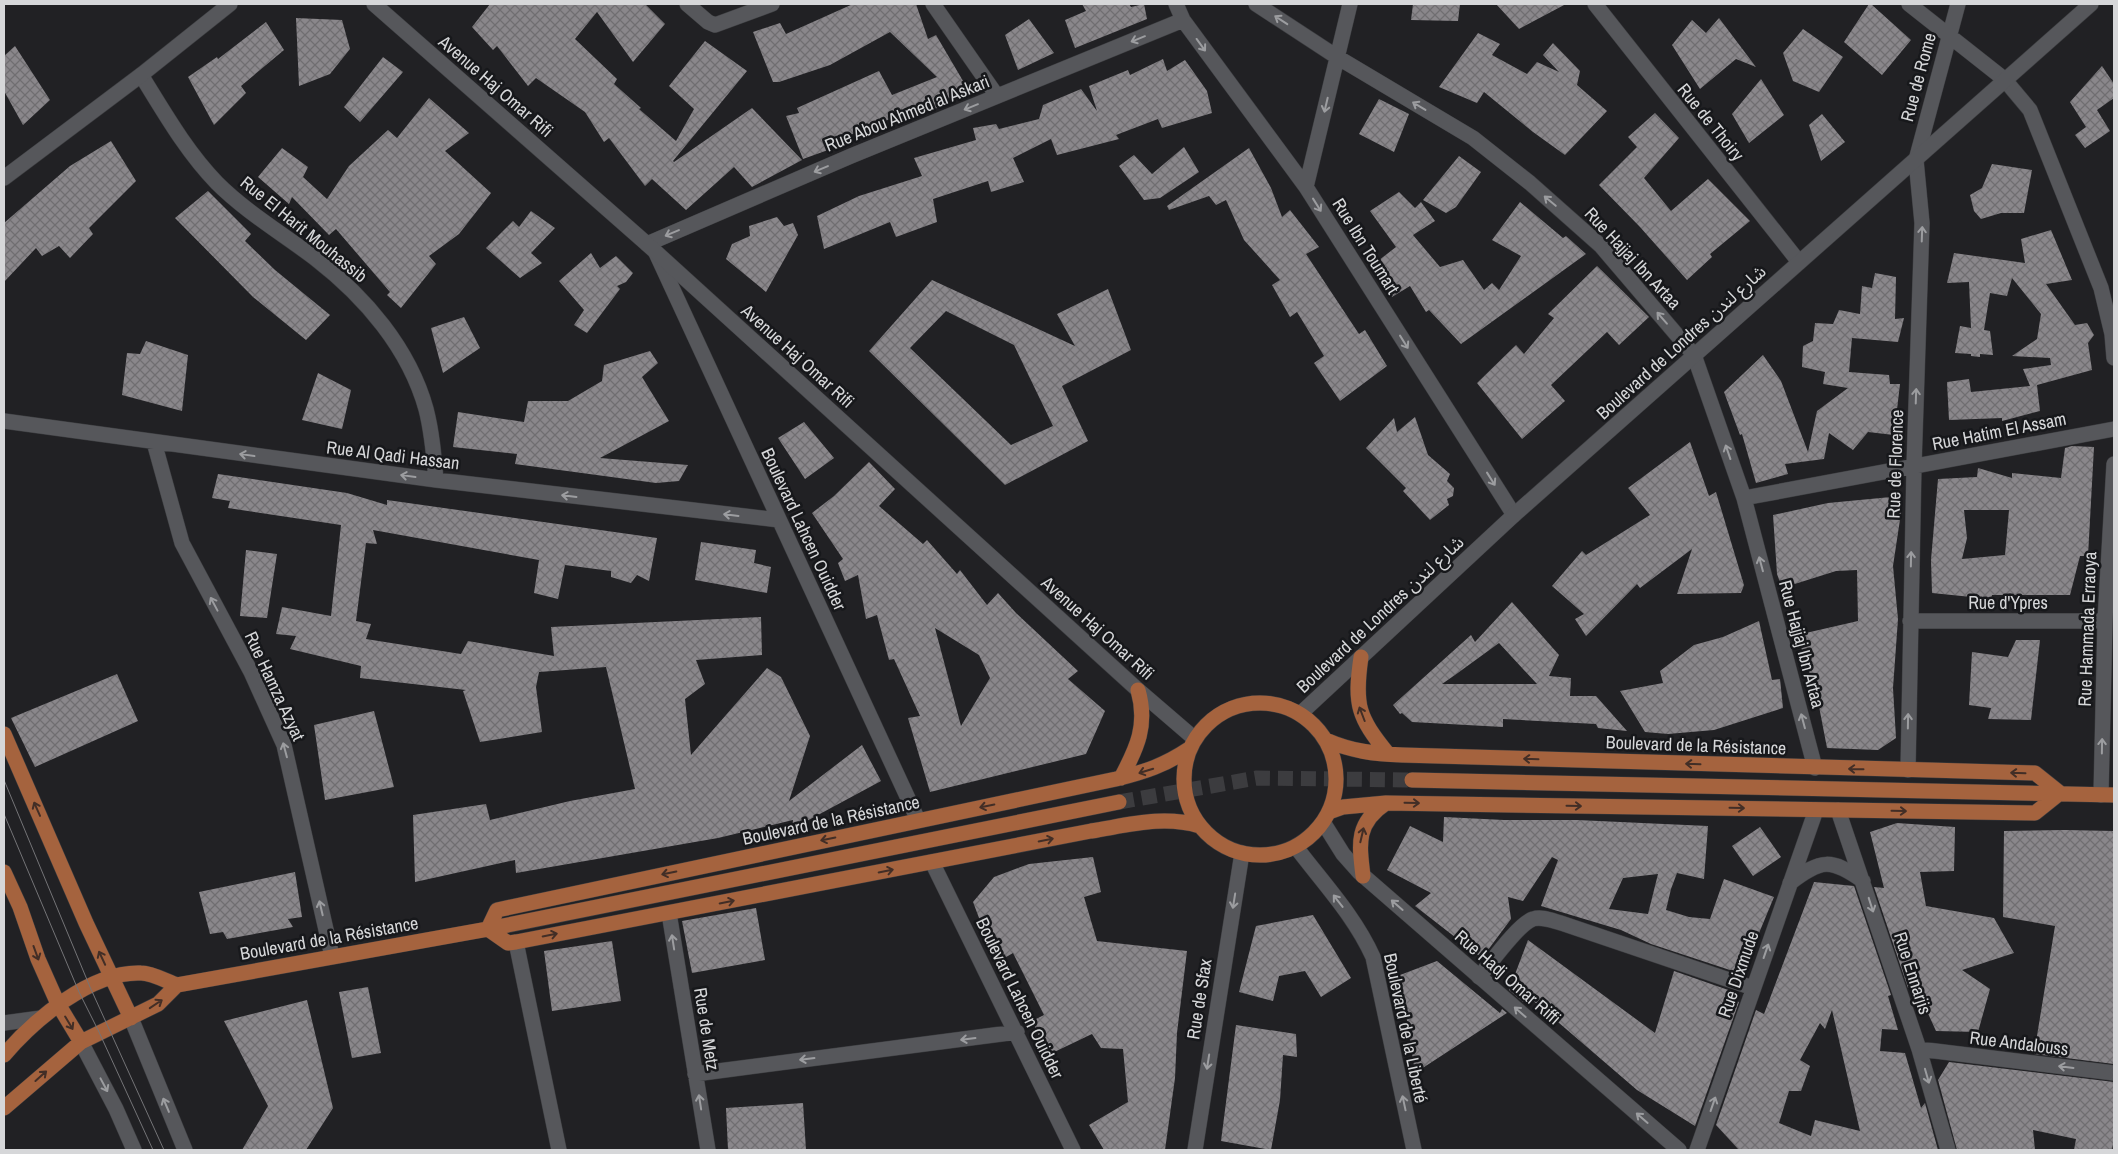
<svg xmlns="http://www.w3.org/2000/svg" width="2118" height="1154" viewBox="0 0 2118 1154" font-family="'Archivo Narrow','Noto Sans Arabic',sans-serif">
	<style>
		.building { fill: url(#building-cross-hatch); fill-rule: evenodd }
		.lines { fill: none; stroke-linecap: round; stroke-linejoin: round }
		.primary-tunnel { stroke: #3c3c3f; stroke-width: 15; stroke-dasharray: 15 8; stroke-linecap: butt }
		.minor-casing { stroke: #3b3c3f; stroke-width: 16 }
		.tertiary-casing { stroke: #3b3c3f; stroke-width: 16 }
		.secondary-casing { stroke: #3b3c3f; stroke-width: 16 }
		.primary-casing { stroke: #3b3c3f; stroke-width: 16 }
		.minor { stroke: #56575b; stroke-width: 15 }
		.tertiary { stroke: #56575b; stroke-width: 15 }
		.secondary { stroke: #56575b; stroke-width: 15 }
		.primary { stroke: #a5633e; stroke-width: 15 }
		.tram { stroke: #747477; stroke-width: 1 }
		.oneway { stroke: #9c9da0 }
		.oneway2 { stroke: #422e26 }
		.labels { text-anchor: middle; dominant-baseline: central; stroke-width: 5; stroke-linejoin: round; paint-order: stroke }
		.street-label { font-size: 18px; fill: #d6d7d9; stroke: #17181b }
	</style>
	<defs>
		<pattern id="building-cross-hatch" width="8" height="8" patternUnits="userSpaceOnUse" patternTransform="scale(1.25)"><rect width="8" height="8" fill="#8a878b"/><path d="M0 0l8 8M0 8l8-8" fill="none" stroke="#706e71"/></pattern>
	</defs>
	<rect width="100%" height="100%" fill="#212124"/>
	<path class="building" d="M490,4H645L665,24L633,62L597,12L575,39L617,79L614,84L641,108L639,109L676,141L694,109L669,86L705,41L747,71L673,161L674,162L752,108L802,160L752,187L734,167L686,210L652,179L645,186L609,138L604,142L585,112L536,78L528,86L497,46L493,50L472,27Z
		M853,4H916L928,39L936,35L966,86L930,113L925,105L850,135L853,141L803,159L786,116L799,113L797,108L879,71L892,95L937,77L890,32L830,65L779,82H773L753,32L780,23L786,34Z
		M1082,4H1129L1131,7L1144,4L1147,19L1075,48L1065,20L1086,11Z
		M1413,4H1460L1458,21L1411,20Z
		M1496,4H1566L1519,29Z
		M1869,4H1871L1911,40L1882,75L1844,42Z
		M296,18L342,20L350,49L330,74L299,86Z
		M1719,18L1756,67L1736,59L1700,89L1672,45L1692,20L1706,33Z
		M1029,19L1054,53L1018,70L1005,35Z
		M266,22L284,50L241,86L246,93L214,125L188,77L217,57L218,59Z
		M1803,29L1843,57L1819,92L1793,81L1783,53Z
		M1478,33L1500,44L1492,55L1527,74L1537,62L1559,72L1543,55L1553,43L1580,71L1577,85L1607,111L1565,155L1533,132L1484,92L1477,103L1439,87Z
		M15,46L50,100L23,125L4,91V56Z
		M383,57L403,72L360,122L344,107Z
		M1163,59L1167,71L1185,60L1207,91L1212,113L1162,128L1158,119L1116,135L1119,139L1057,155L1051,139L1013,158L1024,182L991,192L988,181L933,199L937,222L896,237L890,222L824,249L817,216L859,196L922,176L914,158L976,140L973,128L996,124L999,129L1039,119L1043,105L1081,89L1097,111L1089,86L1128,70L1130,75Z
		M2102,66L2114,84V98L2097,110L2110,131L2085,148L2075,135L2086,127L2070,102Z
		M1761,79L1784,115L1749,143L1732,114Z
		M429,98L469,133L445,151L491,193L459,234L429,256L436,264L401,308L387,295L390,292L336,229L329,235L292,197L289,204L258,177L282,148L308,167L303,177L327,199L349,166L388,130L397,138Z
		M1379,99L1409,114L1394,152L1359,134Z
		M1655,113L1679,138L1644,178L1671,211L1708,179L1750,221L1710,254L1712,257L1687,280L1640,227L1599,185L1637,147L1628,137Z
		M1822,114L1845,142L1821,161L1809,125Z
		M111,141L136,181L89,228L93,234L70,258L59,246L42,256L36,248L4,282V223L70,166Z
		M1184,147L1199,172L1160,198L1144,200L1119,166L1134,155L1152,174Z
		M1249,148L1271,188L1282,217L1290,210L1319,247L1306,254L1359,334L1365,330L1387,366L1340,401L1314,363L1324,356L1297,312L1290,317L1272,285L1280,280L1244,240L1226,200L1216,205L1209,196L1169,210L1167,206Z
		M1459,156L1481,172L1456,207L1446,213L1423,200Z
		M1992,164L2032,170L2024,213H2001L1981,219L1974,211L1970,195L1982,188Z
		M208,191L251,234L245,241L275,270L330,315L306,340L253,297L175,218Z
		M1399,192L1415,208L1421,202L1435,221L1413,235L1440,267L1463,260L1484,290L1492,283L1499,290L1521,256L1492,240L1520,202L1563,238L1566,236L1586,254L1461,344L1429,310L1426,312L1410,286L1392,297L1370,267L1396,247L1370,211Z
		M531,211L555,228L531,253L542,263L520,278L486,248L513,221L519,227Z
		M777,217L784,226L793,223L798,235L766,292L726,259L732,244L750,236L749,226Z
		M2051,230L2072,280L2046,284L2075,325L2087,323L2094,335L2088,343L2092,370L2037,385L2040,411L2002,421V418L1949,420L1947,382L1969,379L1971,392L2030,386L2023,369L2051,365L2050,358L2012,356L2037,339L2041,314L2012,278L2007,296L1990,293L1984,330L1990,331L1993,355L1980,354V357L1971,356V354L1955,353L1960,326L1971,328L1969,282L1947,283L1954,253L2025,263L2021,239Z
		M591,253L600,268L616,256L633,273L626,282L617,286L620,289L587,333L574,325L584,310L559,281Z
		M1597,266L1649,317L1619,345L1607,332L1551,385L1565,401L1522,439L1477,383L1516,345L1524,354L1554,318L1548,314Z
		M1875,273L1896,277L1895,319L1904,318L1898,342L1852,338L1849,372L1889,375L1890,384H1900L1894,435L1868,432L1853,450L1829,433L1824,459L1785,464L1788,474L1756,483L1742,434L1740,435L1724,392L1763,355L1781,381L1808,452L1817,411L1848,388L1823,384L1825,372L1802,367L1803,346L1813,341L1815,323L1833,324L1839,310L1860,314L1862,286L1872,288Z
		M932,280L1075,346L1057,314L1108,289L1131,350L1062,386L1088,441L1005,485L869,351ZM946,311L1014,345L1053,426L1011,445L910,348Z
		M464,317L480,348L443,373L431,328Z
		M146,341L188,355L182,411L122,395L127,353L140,354Z
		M650,351L658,363L642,377L669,421L600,458L688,465L679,481L656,483L515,464L517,454L453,447L458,412L524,422L528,401H568L602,381L604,365Z
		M318,373L351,390L342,429L302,420Z
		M1415,417L1428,455L1450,474L1447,481L1454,488L1453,496L1447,499L1449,505L1430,520L1403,491L1406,488L1366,448L1394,418L1397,432Z
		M804,422L834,458L805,479L778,438Z
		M1690,442L1709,496L1716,492L1744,585L1741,593L1677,594L1692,549L1640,588L1637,584L1586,636L1575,619L1584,614L1552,586L1582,551L1586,555L1650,515L1628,488Z
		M2072,446L2094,447L2088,556H2080L2070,595H1992L1991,599L1932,593L1931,560L1938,479L1977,477L1978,468L2012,478V473L2061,478L2065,448ZM1964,510H2009L2005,555L1962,559L1967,538Z
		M869,462L895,489L879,506L923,544L927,540L957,574L960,570L987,605L998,593L1016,613L1078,671L1068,679L1105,711L1086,754L930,792L908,718L920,716L894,659L889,660L877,615L866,619L858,575L845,581L838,563L843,559L812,513L834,496ZM935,628L979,655L990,678L961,726Z
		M218,474L347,493L387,505V500L657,538L649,581L637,575L631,583L611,577V571L565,565L558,599L534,593L539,560L373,530L377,544L366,543L356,621L371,624L366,639L461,654L468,641L554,656L551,627L761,617L762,655L696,660L705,684L685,699L691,755L767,668L781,677L810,736L789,801L862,745L881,781L792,829L793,820L718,838L516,873L515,860L415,882L413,815L486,804L490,820L570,801L635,789L606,667L539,672L536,687L542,732L480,742L463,691L466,690L360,678L361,666L290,649L296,636L276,634L282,607L331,616L341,525L228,508L230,501L212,498Z
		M1891,497L1901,513L1893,566L1898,619L1893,688L1896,738L1878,750L1827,748L1817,696L1797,635L1858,621L1857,570L1836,571L1782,588L1777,574L1773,515L1828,503Z
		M701,542L756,550L754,563L771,567L767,593L695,580Z
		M246,550L277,554L267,618L240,616Z
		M1512,602L1559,655L1549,676L1571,678L1570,696H1596L1627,731L1598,728L1596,724L1503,719V727L1412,722L1402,713L1400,714L1393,705L1471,635L1475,642ZM1499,643L1537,684H1442L1455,675Z
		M1759,621L1772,680L1780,679L1783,708L1714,730L1668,734L1645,732L1620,691L1663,683L1660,671L1694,645L1723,637Z
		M2016,640H2040L2031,720L1988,719L1991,708L1969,705L1972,652L2008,657Z
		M117,674L138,721L35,767L11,718Z
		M374,711L394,787L325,800L314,725Z
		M1444,817L1504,820H1577L1708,826L1704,879L1677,873L1671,889L1666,910L1689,917L1710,919L1724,879L1774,897L1742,974L1651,944L1621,930L1541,906L1558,860L1552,857L1523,901L1508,897L1511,919L1482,958L1415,906L1431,893L1387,870L1410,826L1443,842ZM1658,874L1648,914L1609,909L1623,878Z
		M1897,823L1955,827L1954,871L1920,872L1926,906L1994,918L2014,953L1962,970L1990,989L1978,1032L1936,1031L1915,985L1908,988L1874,887L1884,888L1870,832Z
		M1760,827L1781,857L1753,876L1732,846Z
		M2065,830L2114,831V1064L2034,1054L2055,926L2003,917L2004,831Z
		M1093,857L1101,892L1084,897L1097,941L1187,951L1177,1033L1175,1078L1165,1150H1104L1089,1125L1128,1102L1123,1049L1101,1048L1092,1034L1048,1055L1032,1021L1044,1015L1013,953L996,963L973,902L994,877L1029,864Z
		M295,872L302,917L288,919L293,927L227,939L223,932L210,934L199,892Z
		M1814,882L1854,886L1891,995L1888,996L1898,1030L1882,1029L1880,1051L1905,1053L1921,1108L1925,1103L1938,1150H1739L1716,1125L1756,1010L1764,1014ZM1832,1010L1860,1131L1815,1120L1811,1136L1779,1123L1789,1091H1801L1810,1066L1800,1060L1820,1023L1825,1029Z
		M756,908L765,960L692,973L682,921Z
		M1313,915L1351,978L1321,997L1305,971L1279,976L1273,1001L1239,992L1256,926Z
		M1528,940L1655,1033L1674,971L1734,992L1731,999L1739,1002L1695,1126L1637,1090L1530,998L1523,1002L1509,990Z
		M612,941L621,1001L552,1011L544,951Z
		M1437,961L1500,1013L1502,1009L1507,1013L1415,1073L1400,975Z
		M368,987L381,1053L352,1058L339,992Z
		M307,1000L333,1108L306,1150H242L268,1106L224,1021Z
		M1236,1025L1296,1034L1297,1057L1283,1055L1280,1100L1271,1150L1221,1141Z
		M1949,1062L2114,1082V1138L2112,1150H2074L2076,1139L2033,1130L2035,1150H1957L1938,1080Z
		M803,1103L806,1150H728L726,1108Z"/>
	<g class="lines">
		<path class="primary-tunnel" d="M1119,802L1257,778L1412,780"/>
		<g class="minor-casing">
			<path id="minor" d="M687,4L708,22L715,25L772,4
				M933,4L997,96
				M1176,4L1183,20L1306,187L1514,515
				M1256,4L1337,57L1473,138L1530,183L1601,246L1694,355L1744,498L1815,768
				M1595,4L1799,262
				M1909,4L2004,79L2030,110L2101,288L2112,334L2114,358
				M141,75C164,112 186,151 217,183C246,212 283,234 316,259C365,297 409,348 426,409C432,432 434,456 436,480
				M1306,187L1350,4
				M647,244L851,156L1183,20
				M656,253L918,820
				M4,421L436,480L779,520
				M154,442L182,543L251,672L284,745L332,956
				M1744,498L2114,429
				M1910,621H2105
				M1908,770L1914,466L1922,223L1916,160L1958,4
				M2101,795L2105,621L2114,464
				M1838,810L1919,1049L1948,1150
				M1296,847C1323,883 1354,915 1373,957L1414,1150
				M932,862L1073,1150
				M1790,883C1821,859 1831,858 1863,881
				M669,913L708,1150
				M516,942L559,1150
				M1479,977C1490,964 1519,923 1533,919C1542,916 1553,921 1561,923L1753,988
				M1919,1049L2114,1073
				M695,1074L1017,1032
				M1195,1150L1242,853
				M1697,1150L1816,810"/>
		</g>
		<g class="tertiary-casing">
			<path id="tertiary" d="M374,4L647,244L1138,690L1195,739
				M4,178L141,75L230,4
				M1300,714L1514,515L2091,4
				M1323,822L1343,854L1359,872L1679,1150"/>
		</g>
		<g class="secondary-casing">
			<path id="secondary" d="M131,1018L185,1150
				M4,1023L41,1018
				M81,1042L116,1109L134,1150"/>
		</g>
		<g class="primary-casing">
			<path id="primary" d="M1361,657C1354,705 1358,717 1388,754
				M1184 779a76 76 0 1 1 152 0a76 76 0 1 1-152 0Z
				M4,734L86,923L131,1018
				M1326,740C1351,751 1374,754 1402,755L2035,773L2060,793
				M1121,778C1137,748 1148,725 1138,690
				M1412,780L2114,795
				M1329,812L1343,807L1386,803L2035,813L2060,793
				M4,872L20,907L38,959L58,1004L81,1042
				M1363,876C1359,843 1356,823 1386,803
				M488,929L497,910L1116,779C1145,772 1165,765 1189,749
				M488,929L508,943L516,942L1091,831C1129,825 1163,815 1200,826
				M4,1055C34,1020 91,971 141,973C152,973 166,981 177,985L488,929L1119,802
				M4,1108L81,1042L158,1004L177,985"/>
		</g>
		<use href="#minor" class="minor"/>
		<use href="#tertiary" class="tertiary"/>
		<use href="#secondary" class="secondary"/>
		<use href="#primary" class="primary"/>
		<path class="tram" d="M4,780L90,987L164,1150
			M4,814L79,992L99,1032L153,1150"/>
	</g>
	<defs><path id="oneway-shaft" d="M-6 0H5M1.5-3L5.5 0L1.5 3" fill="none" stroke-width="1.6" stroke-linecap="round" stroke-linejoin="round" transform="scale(1.25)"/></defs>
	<g class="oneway">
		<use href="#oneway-shaft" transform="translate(1281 20) rotate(-147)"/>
		<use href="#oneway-shaft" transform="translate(1138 39) rotate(158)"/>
		<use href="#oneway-shaft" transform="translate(1201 45) rotate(54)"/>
		<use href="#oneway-shaft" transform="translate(1326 105) rotate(103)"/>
		<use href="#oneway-shaft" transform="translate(1419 106) rotate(-149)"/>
		<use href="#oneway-shaft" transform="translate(971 107) rotate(158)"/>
		<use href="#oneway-shaft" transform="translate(821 169) rotate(157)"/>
		<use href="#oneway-shaft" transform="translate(1550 201) rotate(-140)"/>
		<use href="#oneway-shaft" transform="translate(1317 205) rotate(58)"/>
		<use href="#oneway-shaft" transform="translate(672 233) rotate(157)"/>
		<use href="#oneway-shaft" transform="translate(1922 234) rotate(-88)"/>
		<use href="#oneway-shaft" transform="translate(1662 318) rotate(-131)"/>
		<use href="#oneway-shaft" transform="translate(1404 342) rotate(58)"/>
		<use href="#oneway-shaft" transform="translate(1916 396) rotate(-88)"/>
		<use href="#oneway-shaft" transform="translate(1728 452) rotate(-109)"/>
		<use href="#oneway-shaft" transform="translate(247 455) rotate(-172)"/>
		<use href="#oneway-shaft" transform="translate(408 476) rotate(-172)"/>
		<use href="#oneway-shaft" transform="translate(1491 479) rotate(58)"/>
		<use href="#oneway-shaft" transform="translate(569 496) rotate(-173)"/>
		<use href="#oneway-shaft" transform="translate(731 515) rotate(-173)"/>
		<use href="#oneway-shaft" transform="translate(1911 559) rotate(-89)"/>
		<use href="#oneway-shaft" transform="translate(1761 564) rotate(-105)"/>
		<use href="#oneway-shaft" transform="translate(214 604) rotate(-118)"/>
		<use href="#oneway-shaft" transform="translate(1803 721) rotate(-105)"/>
		<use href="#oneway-shaft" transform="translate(1908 721) rotate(-89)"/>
		<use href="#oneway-shaft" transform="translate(2102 746) rotate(-89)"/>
		<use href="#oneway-shaft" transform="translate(285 750) rotate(-105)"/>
		<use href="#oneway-shaft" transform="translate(1234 901) rotate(99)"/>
		<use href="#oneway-shaft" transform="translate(1338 901) rotate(-128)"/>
		<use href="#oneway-shaft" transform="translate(1397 905) rotate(-139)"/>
		<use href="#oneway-shaft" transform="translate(1871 905) rotate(72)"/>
		<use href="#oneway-shaft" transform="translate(321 908) rotate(-103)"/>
		<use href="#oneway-shaft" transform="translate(673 942) rotate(-99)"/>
		<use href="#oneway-shaft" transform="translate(1766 951) rotate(-71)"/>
		<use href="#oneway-shaft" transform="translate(1520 1012) rotate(-139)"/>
		<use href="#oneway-shaft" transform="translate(968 1039) rotate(173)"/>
		<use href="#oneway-shaft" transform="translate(807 1059) rotate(173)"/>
		<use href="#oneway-shaft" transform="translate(1208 1062) rotate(99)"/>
		<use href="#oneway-shaft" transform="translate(2066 1067) rotate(-173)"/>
		<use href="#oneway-shaft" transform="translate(1927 1076) rotate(74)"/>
		<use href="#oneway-shaft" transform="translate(104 1085) rotate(62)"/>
		<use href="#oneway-shaft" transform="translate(700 1102) rotate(-99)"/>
		<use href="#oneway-shaft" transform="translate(1404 1103) rotate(-102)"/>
		<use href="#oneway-shaft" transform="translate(1713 1104) rotate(-71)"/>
		<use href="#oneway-shaft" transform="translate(166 1105) rotate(-113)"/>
		<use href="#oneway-shaft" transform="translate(1642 1118) rotate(-139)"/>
	</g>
	<g class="oneway2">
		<use href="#oneway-shaft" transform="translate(1362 714) rotate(-111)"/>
		<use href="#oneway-shaft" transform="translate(1531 759) rotate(-178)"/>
		<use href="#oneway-shaft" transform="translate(1693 764) rotate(-178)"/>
		<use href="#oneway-shaft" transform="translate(1856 769) rotate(-179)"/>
		<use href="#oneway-shaft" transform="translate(1146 771) rotate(163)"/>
		<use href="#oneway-shaft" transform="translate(2018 773) rotate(-178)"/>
		<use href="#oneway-shaft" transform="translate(1412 803) rotate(1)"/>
		<use href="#oneway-shaft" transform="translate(987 806) rotate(168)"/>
		<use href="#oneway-shaft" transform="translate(1574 806) rotate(1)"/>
		<use href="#oneway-shaft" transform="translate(1737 808) rotate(1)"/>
		<use href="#oneway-shaft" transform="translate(37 809) rotate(-114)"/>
		<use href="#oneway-shaft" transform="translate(1899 811) rotate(1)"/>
		<use href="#oneway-shaft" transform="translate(1362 835) rotate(-77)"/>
		<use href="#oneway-shaft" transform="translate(828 839) rotate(168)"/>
		<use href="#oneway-shaft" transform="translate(1046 840) rotate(-11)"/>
		<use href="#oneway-shaft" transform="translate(886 871) rotate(-11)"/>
		<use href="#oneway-shaft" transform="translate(669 873) rotate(168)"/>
		<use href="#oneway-shaft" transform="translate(727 902) rotate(-11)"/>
		<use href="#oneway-shaft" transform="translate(550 935) rotate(-11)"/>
		<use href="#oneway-shaft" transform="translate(36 953) rotate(70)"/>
		<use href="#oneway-shaft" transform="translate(102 958) rotate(-115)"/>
		<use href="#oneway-shaft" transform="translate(156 1004) rotate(-34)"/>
		<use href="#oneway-shaft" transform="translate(69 1023) rotate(59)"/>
		<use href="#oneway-shaft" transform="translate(41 1076) rotate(-42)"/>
	</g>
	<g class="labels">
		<g class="street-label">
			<text transform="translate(1918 77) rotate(-75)">Rue de Rome</text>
			<text transform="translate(496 86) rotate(41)">Avenue Haj Omar Rifi</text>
			<text transform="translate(907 113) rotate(-22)">Rue Abou Ahmed al Askari</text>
			<text transform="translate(1711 122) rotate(51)">Rue de Thoiry</text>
			<text transform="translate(304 229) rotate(39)">Rue El Harit Mouhassib</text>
			<text transform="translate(1366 246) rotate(58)">Rue Ibn Toumart</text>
			<text transform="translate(1633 258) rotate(47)">Rue Hajjaj Ibn Artaa</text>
			<text transform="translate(1681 342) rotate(-42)">Boulevard de Londres شارع لندن</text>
			<text transform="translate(798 356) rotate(42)">Avenue Haj Omar Rifi</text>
			<text transform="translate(1999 431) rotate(-11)">Rue Hatim El Assam</text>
			<text transform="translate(393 455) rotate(7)">Rue Al Qadi Hassan</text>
			<text transform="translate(1895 464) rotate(-88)">Rue de Florence</text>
			<text transform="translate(804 529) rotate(65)">Boulevard Lahcen Ouidder</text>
			<text x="2008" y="602">Rue d'Ypres</text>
			<text transform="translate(1380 614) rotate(-43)">Boulevard de Londres شارع لندن</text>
			<text transform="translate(1098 628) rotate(42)">Avenue Haj Omar Rifi</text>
			<text transform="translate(2087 629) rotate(-88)">Rue Hammada Erraoya</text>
			<text transform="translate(1802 644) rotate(75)">Rue Hajjaj Ibn Artaa</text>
			<text transform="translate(275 686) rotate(65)">Rue Hamza Azyat</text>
			<text transform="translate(1696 745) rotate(2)">Boulevard de la Résistance</text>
			<text transform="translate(831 820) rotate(-12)">Boulevard de la Résistance</text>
			<text transform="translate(329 938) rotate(-10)">Boulevard de la Résistance</text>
			<text transform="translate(1913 973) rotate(72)">Rue Ennarjis</text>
			<text transform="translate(1738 974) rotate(-71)">Rue Dixmude</text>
			<text transform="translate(1508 977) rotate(41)">Rue Hadj Omar Riffi</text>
			<text transform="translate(1020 998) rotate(64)">Boulevard Lahcen Ouidder</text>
			<text transform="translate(1199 999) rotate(-81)">Rue de Sfax</text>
			<text transform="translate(1406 1028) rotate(78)">Boulevard de la Liberté</text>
			<text transform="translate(707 1029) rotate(81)">Rue de Metz</text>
			<text transform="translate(2019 1043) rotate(7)">Rue Andalouss</text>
		</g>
	</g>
	<rect width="2118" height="1154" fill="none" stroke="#d6d7d9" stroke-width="10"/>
</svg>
